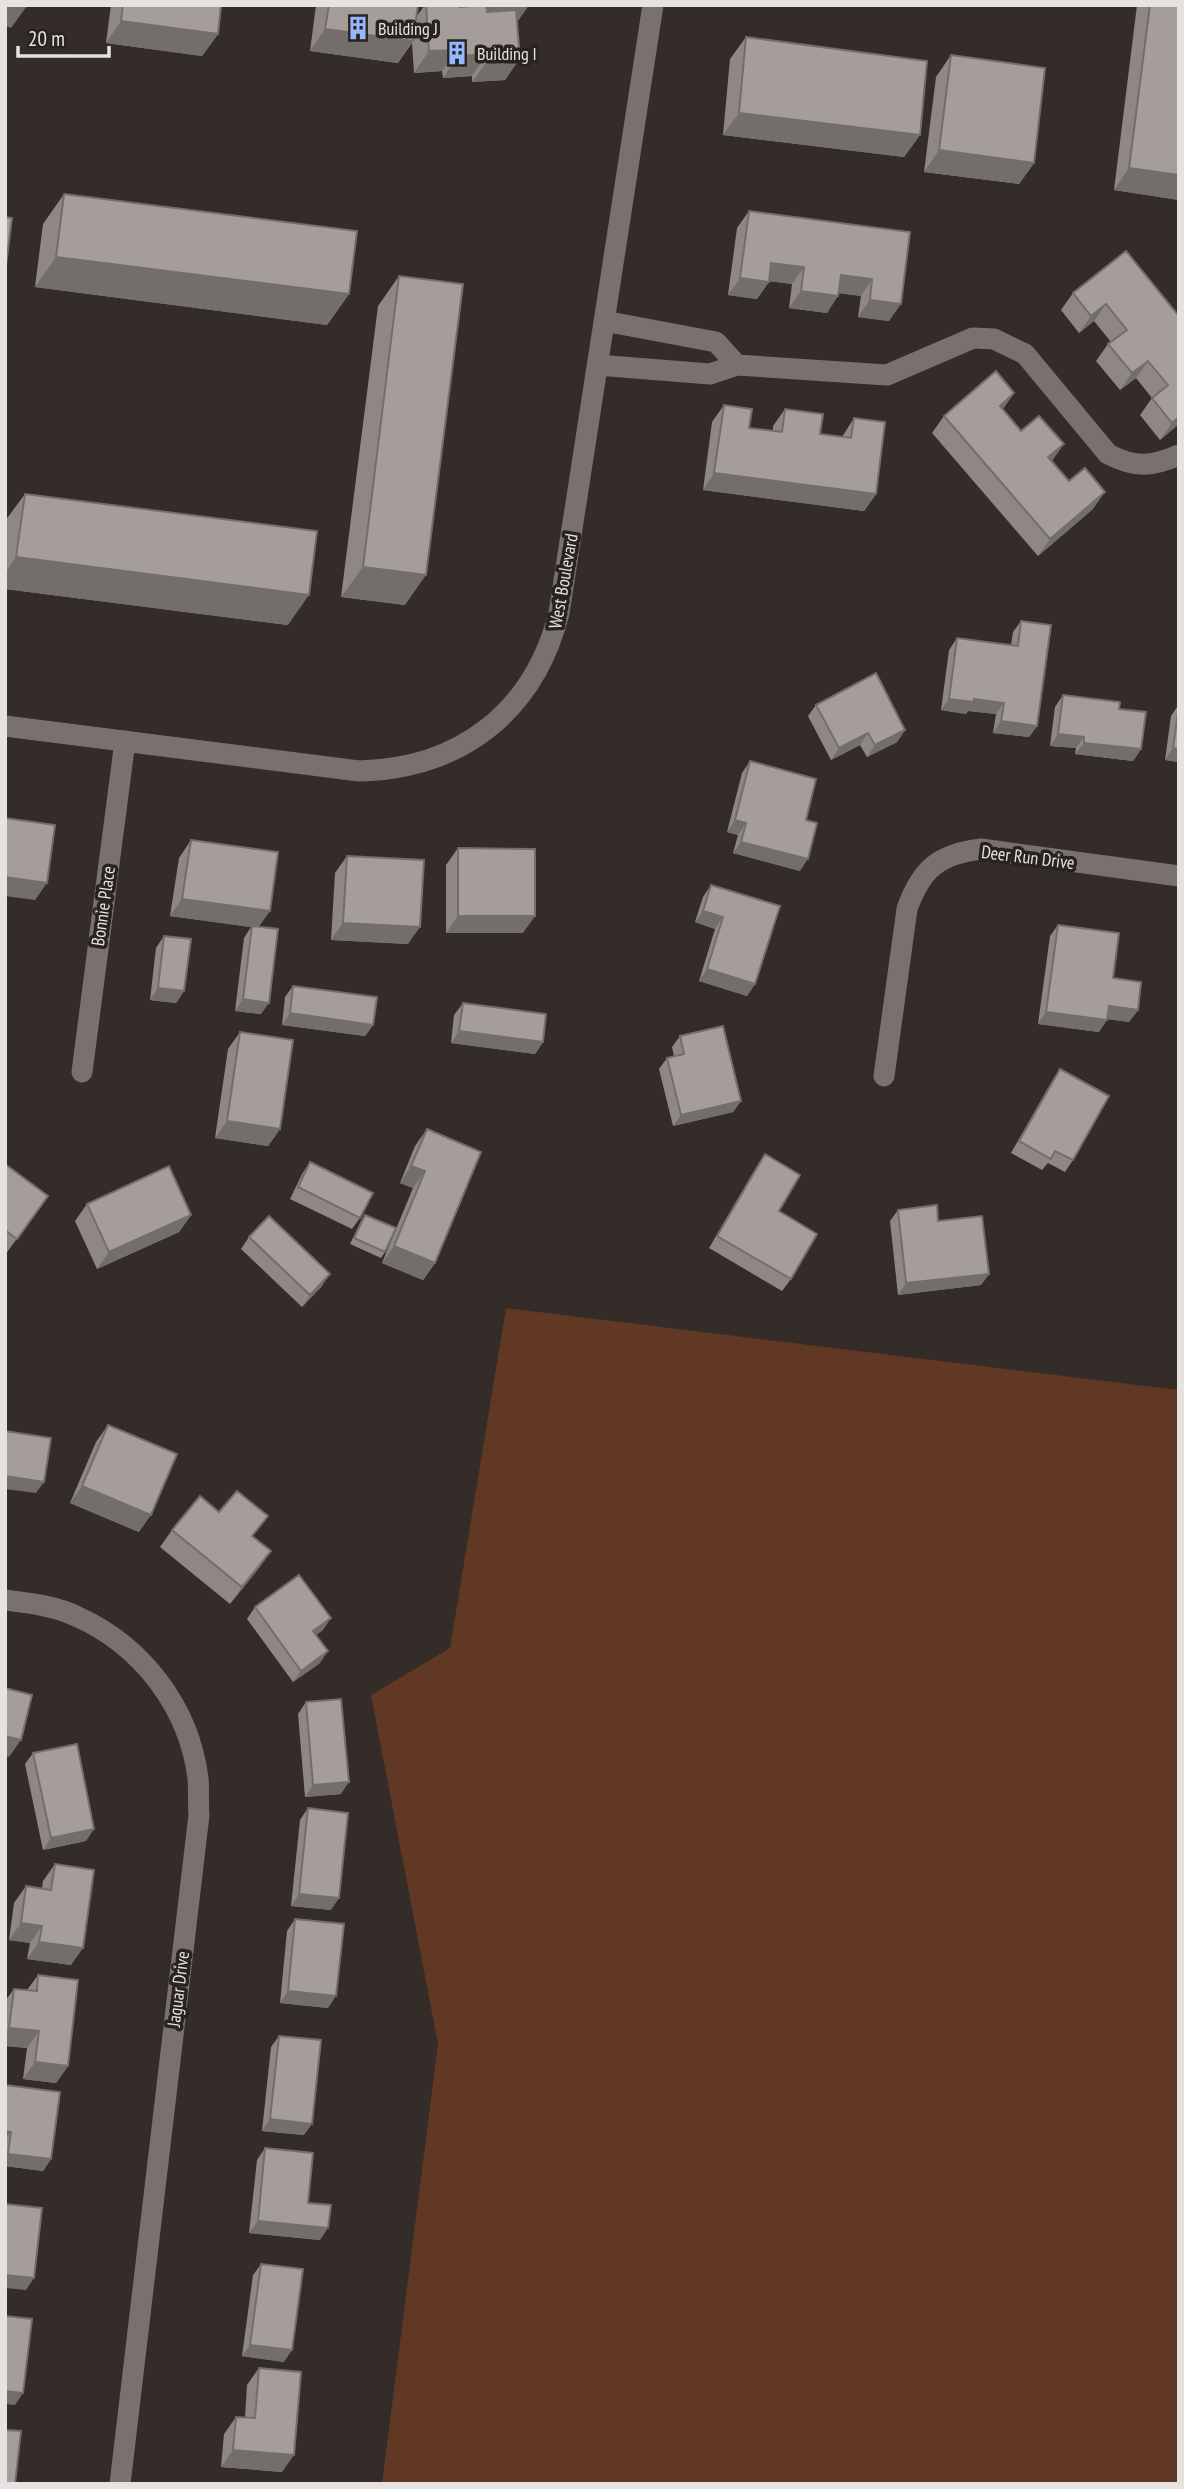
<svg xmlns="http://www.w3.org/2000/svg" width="1184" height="2489" viewBox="0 0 1184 2489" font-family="'PT Sans Narrow',sans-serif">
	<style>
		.green { fill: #603823 }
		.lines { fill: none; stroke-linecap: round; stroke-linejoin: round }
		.street { stroke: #79716d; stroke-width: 21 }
		.wall { fill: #8e8784 }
		.shaded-wall { fill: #746e6b }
		.building { fill: #a59d99; stroke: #746e6b; stroke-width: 2 }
		.labels { text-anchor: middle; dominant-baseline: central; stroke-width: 7; stroke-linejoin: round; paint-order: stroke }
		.poi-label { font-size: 18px; fill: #e6e2df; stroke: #292320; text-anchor: start }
		.street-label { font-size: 18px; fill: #e6e2df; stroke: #292320 }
	</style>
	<rect width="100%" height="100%" fill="#332c29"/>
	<path class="green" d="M506,1308L1179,1390V2484H382L438,2044L371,1695L450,1648Z"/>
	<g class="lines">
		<path class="street" d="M604,321L716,342L737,365
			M597,365L710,374L737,365L887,375L973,338L994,339L1025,354L1108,454C1135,468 1151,467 1179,455
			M5,726L359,771C460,769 534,712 559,613L653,5
			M82,1072L125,741
			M884,1076L907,909C921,869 939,854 981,849L1179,876
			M5,1600C30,1603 56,1606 78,1617C142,1646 189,1707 198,1778C199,1790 198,1803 199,1815L120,2484"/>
	</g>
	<path class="wall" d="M111,5H221L218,34L202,56L106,43Z
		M316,5H418L416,17L425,5H529L517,21L520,58L505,80L472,82V76L443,78L442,71L414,73L412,43L398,63L310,51Z
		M1137,5H1179V200L1114,190Z
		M746,37L920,135L904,157L723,135L730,59Z
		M951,55L1034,163L1019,184L924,172L936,77Z
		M64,194L349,294L327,325L35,287L43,224Z
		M749,211L910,232L889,321L858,317L861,296L839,293L827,313L789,308L792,284L769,281L757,299L728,295L737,228Z
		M399,276L405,605L341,597L378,306Z
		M1073,293L1179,316V424L1160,440L1140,415L1152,398L1136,378L1120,390L1096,361L1108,344L1111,342L1094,321L1079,333L1061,310Z
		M1014,393L1003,409L1021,431L1052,462L1093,509L1038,556L932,433L944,416Z
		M724,405L749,428L773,431V426L785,409L820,434L842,437L854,418L876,494L864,511L703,490L712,422Z
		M25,494L288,625L5,589V521Z
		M1021,621L1037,726L1029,737L993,733L996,714L968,711L966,714L941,710L949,650L957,638L1011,645L1013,632Z
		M1063,695L1119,709L1141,749L1133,761L1075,754L1076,748L1050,746L1055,707Z
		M1179,704V762L1165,760L1171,716Z
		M816,705L905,730L897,742L867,757L860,745L831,760L808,716Z
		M750,761L806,820L800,871L733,853L738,835L727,832L742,773Z
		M191,840L259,927L261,1014L235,1011L244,938L251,927L170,916L179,858Z
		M458,848L523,933H446V865Z
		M347,856L408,944L331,940L335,873Z
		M711,885L755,984L747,996L699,981L715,929L695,922L703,897Z
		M1058,925L1113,978L1138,1010L1129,1022L1107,1019L1099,1032L1038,1024L1050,936Z
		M164,936L184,991L176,1003L150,1000L156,948Z
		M293,986L373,1025L365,1036L282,1025L285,997Z
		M463,1003L543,1042L535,1054L451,1043L454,1015Z
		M240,1032L280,1129L268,1146L215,1138L228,1049Z
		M680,1036L741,1101L733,1112L673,1126L659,1069L667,1058L674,1056L672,1047Z
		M1060,1069L1073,1160L1065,1172L1048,1163L1042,1170L1011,1153L1052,1081Z
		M427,1129L435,1263L423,1280L382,1263L413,1188L400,1183L415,1146Z
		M765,1154L779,1211L791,1279L782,1291L709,1248L757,1166Z
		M310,1162L360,1218L352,1229L290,1199L302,1174Z
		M5,1164L48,1196L5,1255Z
		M87,1204L191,1215L179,1232L97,1269L75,1221Z
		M898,1210L938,1221L989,1274L981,1285L898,1295L890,1221Z
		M365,1215L385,1252L381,1258L350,1244L361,1221Z
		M249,1237L322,1286L302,1307L241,1249Z
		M108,1425L139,1532L70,1503L96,1442Z
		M219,1512L271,1551L259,1568L230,1604L160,1547L172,1530Z
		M255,1607L323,1630L316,1635L320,1663L293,1682L247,1619Z
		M306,1702L341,1794L305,1797L298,1714Z
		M33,1753L86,1841L43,1850L25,1764Z
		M308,1808L331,1910L291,1906L300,1820Z
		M55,1864L71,1965L27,1959L30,1943L9,1940L14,1903L26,1886L42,1888L43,1881Z
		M295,1919L328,2008L280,2003L287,1931Z
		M38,1975L68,2066L56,2083L23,2079L27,2048L5,2046V2001L14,1989L27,1990Z
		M279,2036L304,2135L262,2131L271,2047Z
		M5,2085L51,2159L43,2171L5,2166Z
		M265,2148L308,2203L320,2240L249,2233L257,2160Z
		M261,2264L284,2362L242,2356L253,2275Z
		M259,2368L282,2472L221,2467L224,2434L236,2417H245L247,2385Z"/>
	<path class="shaded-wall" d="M5,5L27,6L11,28L5,26Z
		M455,5H529L518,21L451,11Z
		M121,21L218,34L202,56L106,43Z
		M325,29L413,41L398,63L310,51Z
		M458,50L442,71L414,73L429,51Z
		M487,54L472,76L443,78L458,56Z
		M520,58L505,80L472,82L488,60Z
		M739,113L920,135L904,157L723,135Z
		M939,150L1034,163L1019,184L924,172Z
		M1129,168L1179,175V200L1114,190Z
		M56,257L349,294L327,325L35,287Z
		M771,263L804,267L792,284L760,280Z
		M841,275L872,279L861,296L829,292Z
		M740,278L769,282L757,299L728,295Z
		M801,291L838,296L827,313L789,308Z
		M870,300L901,304L889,321L858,317Z
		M1106,304L1094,321L1079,333L1091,316Z
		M1148,361L1136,378L1120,390L1132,373Z
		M1014,393L1002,410L1000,406Z
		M1179,417V424L1160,440L1172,423Z
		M1064,444L1052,461L1037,474L1048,457Z
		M714,473L876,494L864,511L703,490Z
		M1105,492L1093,509L1038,556L1050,539Z
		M16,557L309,595L288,625L5,589V573Z
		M363,567L426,575L405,605L341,597Z
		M949,699H974L1004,703L996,714L968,711L966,714L941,710Z
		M1001,721L1037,726L1029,737L993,733Z
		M905,730L897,742L867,757L875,745Z
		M868,733L860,745L831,760L839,748Z
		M1058,734L1084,737L1076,748L1050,746Z
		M1084,743L1141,749L1133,761L1075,754Z
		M1173,748L1179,749V762L1165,760Z
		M735,820L746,823L738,835L727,832Z
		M741,842L808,859L800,871L733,853Z
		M5,877L47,883L35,900L5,896Z
		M182,899L270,911L258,928L170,916Z
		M703,911L723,917L715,929L695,922Z
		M458,916H535L523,933H446Z
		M343,923L420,927L408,944L331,940Z
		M707,969L755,984L747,996L699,981Z
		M158,988L184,991L176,1003L150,1000Z
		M243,999L269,1003L261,1014L235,1011Z
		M1109,1006L1138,1010L1129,1022L1101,1018Z
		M1046,1012L1107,1020L1099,1032L1038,1024Z
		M290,1013L373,1025L365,1036L282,1025Z
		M459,1031L543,1042L535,1054L451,1043Z
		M741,1101L733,1112L673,1126L681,1115Z
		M227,1121L280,1129L268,1146L215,1138Z
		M411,1166L425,1171L413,1188L400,1183Z
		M191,1215L179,1232L97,1269L109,1252Z
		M394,1246L435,1263L423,1280L382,1263Z
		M330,1274L322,1286L302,1307L310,1295Z
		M989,1274L981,1285L898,1295L906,1283Z
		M5,1476L44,1482L36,1493L5,1489Z
		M82,1486L151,1515L139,1532L70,1503Z
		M271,1551L259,1568L230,1604L242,1587Z
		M331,1618L323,1630L305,1643L313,1631Z
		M328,1651L320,1663L293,1682L301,1671Z
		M5,1736L21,1740L9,1757L5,1756Z
		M349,1782L341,1794L305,1797L313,1785Z
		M94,1829L86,1841L43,1850L51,1838Z
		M299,1894L339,1898L331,1910L291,1906Z
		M21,1923L42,1926L30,1943L9,1940Z
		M39,1942L83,1948L71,1965L27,1959Z
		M288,1991L336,1996L328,2008L280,2003Z
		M9,2028L39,2031L27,2048L5,2046V2033Z
		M35,2062L68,2066L56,2083L23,2079Z
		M270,2119L312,2124L304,2135L262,2131Z
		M5,2131L11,2132L5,2140Z
		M8,2154L51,2159L43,2171L5,2166V2158Z
		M258,2221L328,2228L320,2240L249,2233Z
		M5,2275L34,2278L26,2290L5,2288Z
		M250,2345L292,2350L284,2362L242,2356Z
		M5,2391L23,2393L15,2405L5,2404Z
		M233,2450L294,2455L282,2472L221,2467Z"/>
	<path class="building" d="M123,5H221L218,34L121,21Z
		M329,5H418L413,41L325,29Z
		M426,5H460V7L486,5L487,12L516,10L520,58L488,60L487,54L458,56V50L429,51Z
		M1150,5H1179V175L1129,168Z
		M746,37L927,61L920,135L739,113Z
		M951,55L1045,68L1034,163L939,150Z
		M64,194L357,231L349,294L56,257Z
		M749,211L910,232L901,304L870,300L872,279L841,275L838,296L801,291L804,267L771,263L769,282L740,278Z
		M5,217L12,218L5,273Z
		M1126,251L1179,316V417L1172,423L1152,398L1168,385L1148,361L1132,373L1108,344L1127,330L1106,304L1091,316L1073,293Z
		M399,276L463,284L426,575L363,567Z
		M996,371L1014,393L1000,406L1021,431L1039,416L1064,444L1048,457L1069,481L1085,468L1105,492L1050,539L944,416Z
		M724,405L752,409L749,428L782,432L785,409L823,414L820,434L851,438L854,418L885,422L876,494L714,473Z
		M25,494L317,531L309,595L16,557Z
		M1021,621L1051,625L1037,726L1001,721L1004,703L974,699V702L949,699L957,638L1018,646Z
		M876,673L905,730L875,745L868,733L839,748L816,705Z
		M1063,695L1120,702L1119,709L1146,712L1141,749L1084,743V737L1058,734Z
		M1179,706V749L1173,748Z
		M750,761L816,779L806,820L817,823L808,859L741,842L746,823L735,820Z
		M5,818L55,825L47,883L5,877Z
		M191,840L278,852L270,911L182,899Z
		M458,848L535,849V916H458Z
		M347,856L424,860L420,927L343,923Z
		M711,885L780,906L755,984L707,969L723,917L703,911Z
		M1058,925L1119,933L1113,978L1141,982L1138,1010L1109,1006L1107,1020L1046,1012Z
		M252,926L278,929L269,1003L243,999Z
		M164,936L191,939L184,991L158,988Z
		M293,986L377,997L373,1025L290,1013Z
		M463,1003L546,1014L543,1042L459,1031Z
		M723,1026L741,1101L681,1115L667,1058L684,1054L680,1036Z
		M240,1032L293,1040L280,1129L227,1121Z
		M1060,1069L1109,1096L1073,1160L1055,1151L1051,1159L1019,1141Z
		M427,1129L481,1152L435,1263L394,1246L425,1171L411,1166Z
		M765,1154L800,1175L779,1211L817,1234L791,1279L717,1236Z
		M310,1162L373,1193L360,1218L298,1187Z
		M5,1164L48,1196L17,1239L5,1230Z
		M169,1166L191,1215L109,1252L87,1204Z
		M937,1205L938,1221L982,1216L989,1274L906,1283L898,1210Z
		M365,1215L396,1228L385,1252L354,1238Z
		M269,1216L330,1274L310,1295L249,1237Z
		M108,1425L177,1454L151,1515L82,1486Z
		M5,1431L51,1438L44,1482L5,1476Z
		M237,1491L268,1516L252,1536L271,1551L242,1587L172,1530L200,1496L219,1512Z
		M299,1575L331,1618L313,1631L328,1651L301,1671L255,1607Z
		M5,1688L32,1695L21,1740L5,1736Z
		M341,1699L349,1782L313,1785L306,1702Z
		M77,1744L94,1829L51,1838L33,1753Z
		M308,1808L348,1813L339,1898L299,1894Z
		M55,1864L94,1870L83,1948L39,1942L42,1926L21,1923L26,1886L51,1890Z
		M295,1919L344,1924L336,1996L288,1991Z
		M38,1975L78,1980L68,2066L35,2062L39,2031L9,2028L14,1989L37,1991Z
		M279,2036L321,2040L312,2124L270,2119Z
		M5,2085L60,2092L51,2159L8,2154L11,2132L5,2131Z
		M265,2148L313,2153L308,2203L331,2205L328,2228L258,2221Z
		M5,2204L42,2208L34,2278L5,2275Z
		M261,2264L303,2269L292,2350L250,2345Z
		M5,2316L32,2319L23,2393L5,2391Z
		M259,2368L301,2372L294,2455L233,2450L236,2417L255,2418Z
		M5,2430L21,2431L15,2484H5Z"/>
	<defs>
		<g id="building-bare" transform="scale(1.89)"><path d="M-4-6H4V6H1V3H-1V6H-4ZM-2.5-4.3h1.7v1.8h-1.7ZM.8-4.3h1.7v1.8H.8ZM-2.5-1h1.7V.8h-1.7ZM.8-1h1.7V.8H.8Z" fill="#94b7fd" stroke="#292320" stroke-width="2.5" paint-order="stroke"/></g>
	</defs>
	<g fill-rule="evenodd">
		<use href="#building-bare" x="358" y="28"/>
		<use href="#building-bare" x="457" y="53"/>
	</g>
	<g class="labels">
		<g class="poi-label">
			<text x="378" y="28">Building J</text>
			<text x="477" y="53">Building I</text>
		</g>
		<g class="street-label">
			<text transform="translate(563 581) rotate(-80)">West Boulevard</text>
			<text transform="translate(1028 857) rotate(7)">Deer Run Drive</text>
			<text transform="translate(103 906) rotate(-82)">Bonnie Place</text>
			<text transform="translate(178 1989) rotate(-83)">Jaguar Drive</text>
		</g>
	</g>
	<rect width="1184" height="2489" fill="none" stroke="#e6e2df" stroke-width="14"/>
	<path d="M18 46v10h91v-10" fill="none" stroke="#e6e2df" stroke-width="3.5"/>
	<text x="28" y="46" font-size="21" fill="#e6e2df" stroke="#292320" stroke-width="5" paint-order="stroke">20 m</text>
</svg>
